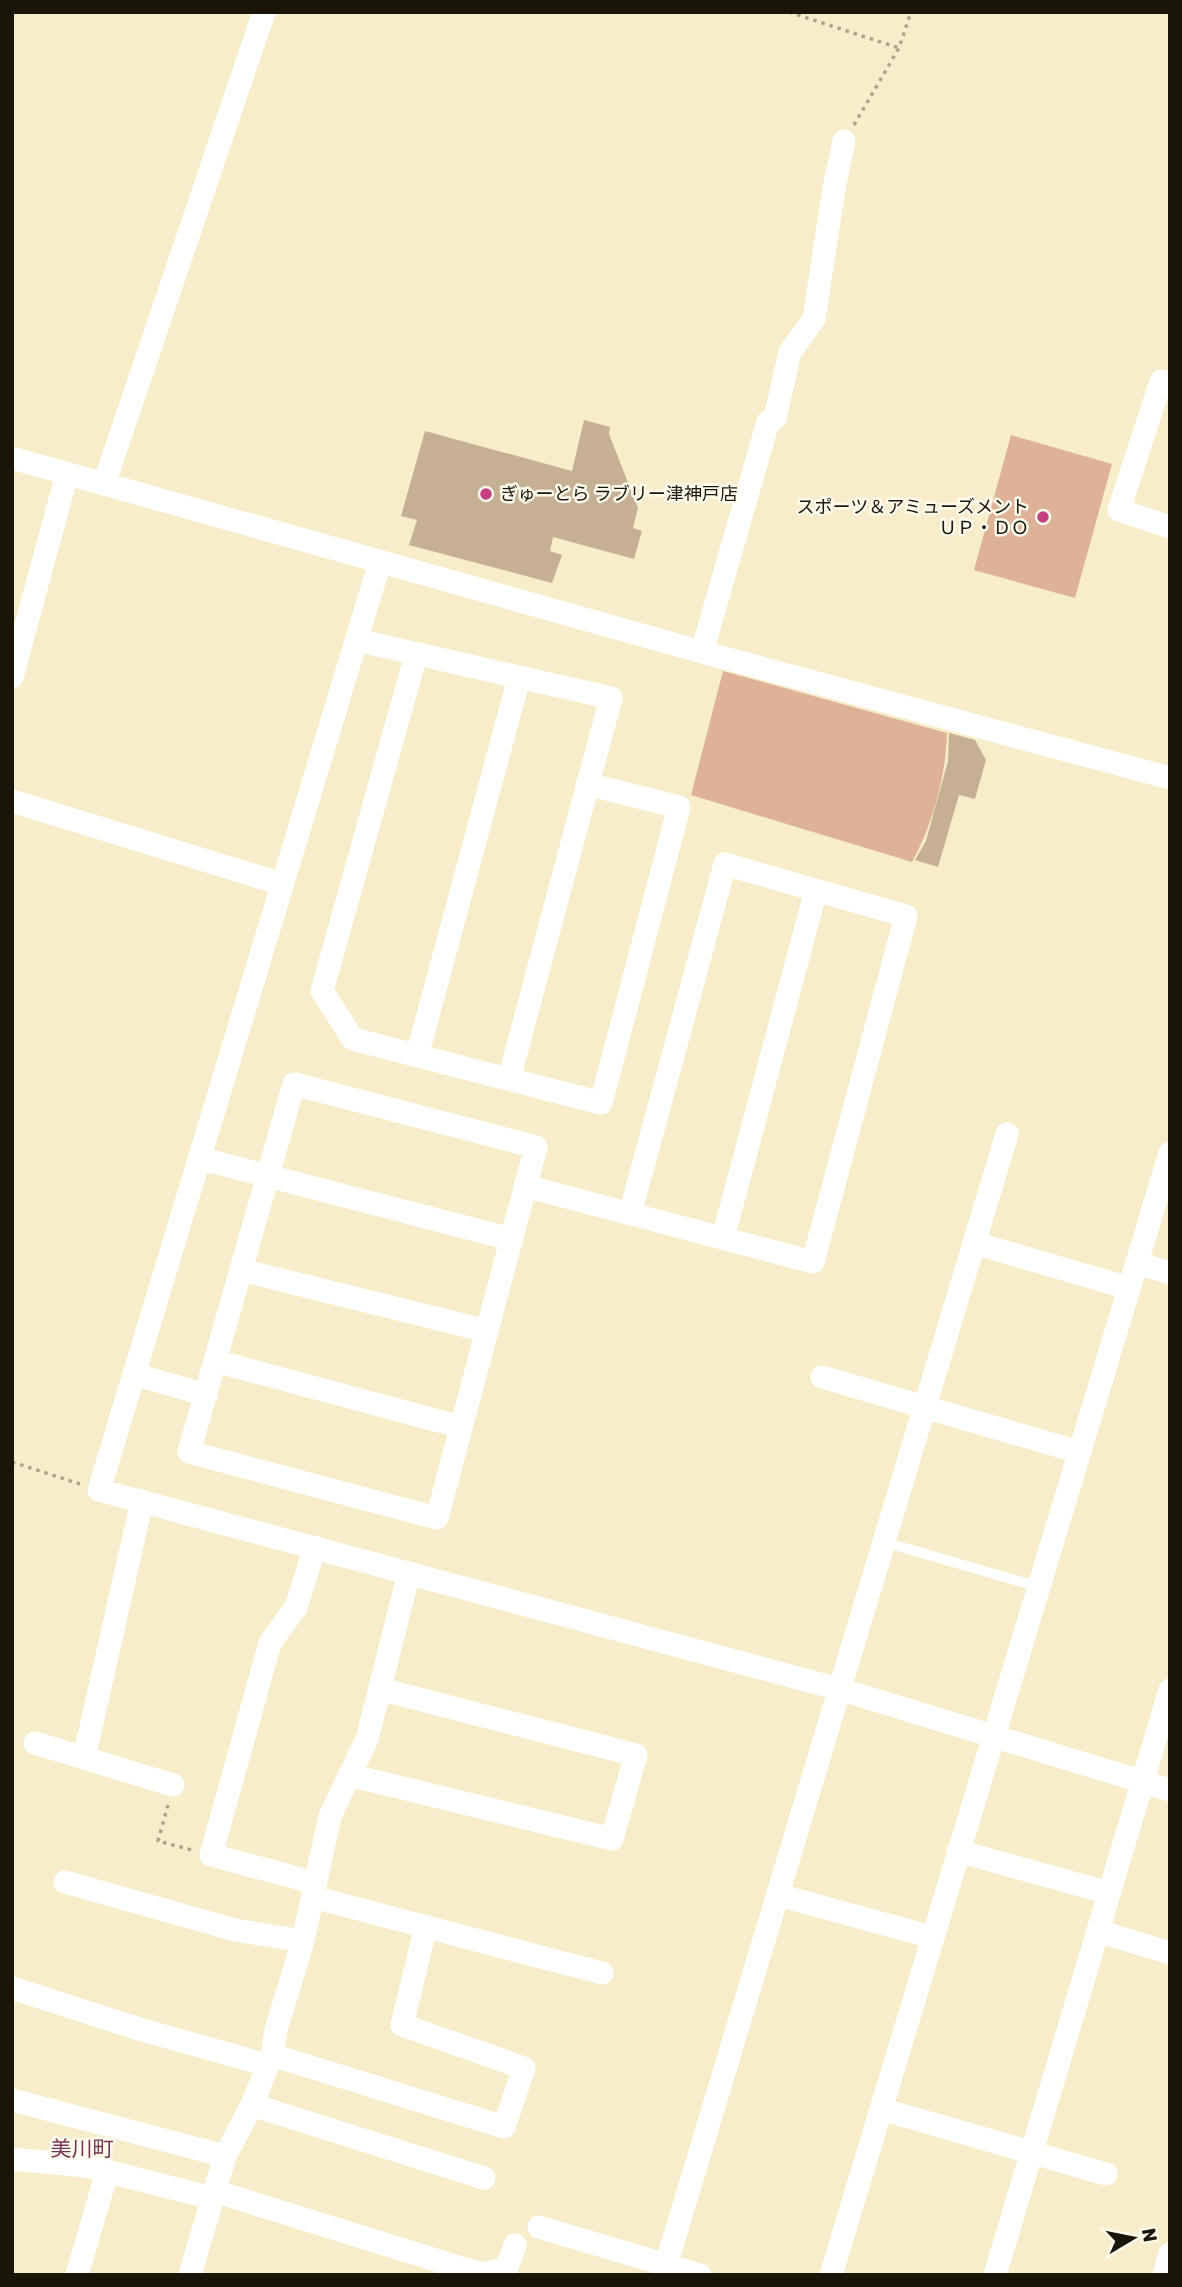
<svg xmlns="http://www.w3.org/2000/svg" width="1182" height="2287" viewBox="0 0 1182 2287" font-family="Rubik,'Noto Sans JP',sans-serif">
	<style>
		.green { fill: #ddb297 }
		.building { fill: #c6b094 }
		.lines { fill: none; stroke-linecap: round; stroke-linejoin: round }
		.path { stroke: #ada48a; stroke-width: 3.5; stroke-dasharray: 3.5 5; stroke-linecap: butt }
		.service { stroke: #fff; stroke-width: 10 }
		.minor { stroke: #fff; stroke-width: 23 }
		.poi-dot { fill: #c53f82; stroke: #fffbed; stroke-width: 2.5 }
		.labels { text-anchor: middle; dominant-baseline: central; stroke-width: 5; stroke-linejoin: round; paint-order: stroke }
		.poi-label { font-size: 18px; fill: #191509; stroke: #fffbed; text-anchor: start }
		.quarter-label { font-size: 21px; fill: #773453; stroke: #fffbed }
	</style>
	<rect width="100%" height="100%" fill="#f8edcb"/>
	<path class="green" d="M1011,435L1112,464L1075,598L974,570Z
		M723,671L947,733C946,776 933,824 912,862L691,795Z"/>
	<path class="building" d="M584,420L610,427L609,434L638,508L633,528L642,531L634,559L553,537L550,551L562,555L552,583L409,545L417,520L401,516L425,431L572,471Z
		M949,733L975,740L986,760L975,799L959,795L938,867L915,860L926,841L948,761Z"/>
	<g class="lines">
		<path class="path" d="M789,12L899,48
			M854,125L899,48L911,12
			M12,1462L80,1484
			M168,1805L158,1841L192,1850"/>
		<path class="service" d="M884,1542L1039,1587"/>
		<path class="minor" d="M1170,383L1161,381L1119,510L1170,527
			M12,458L702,652L1170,778
			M104,484L264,12
			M380,562L99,1490L839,1689L1170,1790
			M356,640L611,698L509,1079
			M702,652L768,422L775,418L790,352L814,319L834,188L844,141
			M416,655L322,991L353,1039L601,1103L679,807L587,784
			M12,677L67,474
			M12,801L282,884
			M417,1056L519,678
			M294,1084L536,1147L437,1518L189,1452Z
			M199,1158L511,1239
			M525,1186C621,1211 717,1237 813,1262L906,916L725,864L630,1214
			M723,1238L816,890
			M974,1243L1129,1288
			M1137,1263L1170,1273
			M241,1270L487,1331
			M215,1361L461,1427
			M134,1374L206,1395
			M822,1377L1079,1452
			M315,1547L296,1607L270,1643L211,1855L316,1883
			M35,1743L173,1785
			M84,1758L142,1501
			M349,1775L612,1839L636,1755L380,1689
			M958,1851L1109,1893
			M65,1882L235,1930L303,1941
			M778,1895L932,1937
			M313,1897L602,1973
			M1098,1931L1170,1953
			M12,1988L139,2029L267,2065
			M272,2055L504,2127L524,2068L402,2025L426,1926
			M12,2100L225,2156
			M252,2105L484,2178
			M881,2109L1106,2174
			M12,2159L86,2166L212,2198
			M214,2191L481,2274L507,2268L515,2245
			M539,2227L700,2275
			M77,2275L107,2172
			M190,2275L225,2156L252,2105L272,2055L276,2030L303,1941L330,1816L367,1739L409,1573
			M663,2275L1007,1134
			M831,2275L1170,1153
			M995,2275L1170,1690
			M1164,2275L1170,2254"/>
	</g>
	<g class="poi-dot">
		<circle cx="486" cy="494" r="7"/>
		<circle cx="1043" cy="517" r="7"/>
	</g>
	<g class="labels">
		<g class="poi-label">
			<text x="500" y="494">ぎゅーとら ラブリー津神戸店</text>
			<text x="1029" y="507" text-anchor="end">スポーツ＆アミューズメント<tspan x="1029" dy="21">ＵＰ・ＤＯ</tspan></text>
		</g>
		<g class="quarter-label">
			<text x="82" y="2148">美川町</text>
		</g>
	</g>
	<rect width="1182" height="2287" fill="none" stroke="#191509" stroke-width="28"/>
	<g transform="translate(1133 2238) rotate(80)" stroke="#fffbed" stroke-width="5" paint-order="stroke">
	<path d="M0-5L12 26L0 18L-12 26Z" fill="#191509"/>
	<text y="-10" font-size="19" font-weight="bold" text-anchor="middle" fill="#191509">N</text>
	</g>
</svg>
